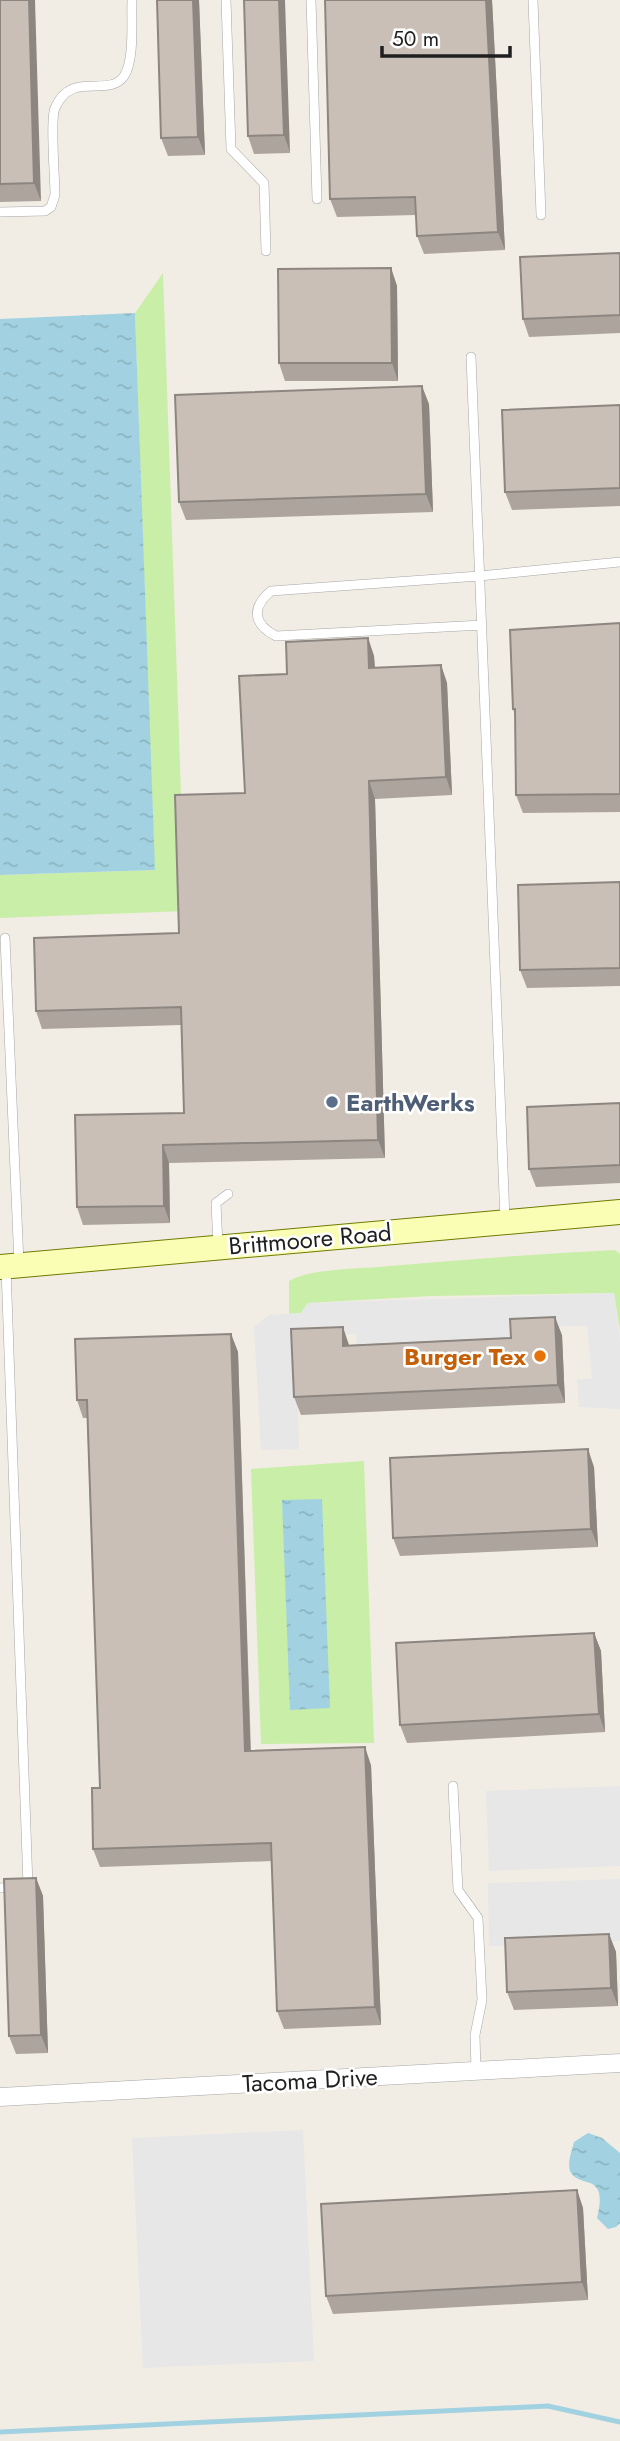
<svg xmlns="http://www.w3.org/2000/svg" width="620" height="2441" viewBox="0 0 620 2441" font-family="Jost,sans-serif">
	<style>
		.grass { fill: #c9eea7 }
		.parking { fill: #e7e7e7 }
		.water { fill: url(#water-ripples) }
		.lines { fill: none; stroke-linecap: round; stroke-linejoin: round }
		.stream { stroke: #a2d2e1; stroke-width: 5 }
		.service-casing { stroke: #a6a6a6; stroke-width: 10 }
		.minor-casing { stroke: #a6a6a6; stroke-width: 19 }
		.secondary-casing { stroke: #6e7c00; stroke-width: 26 }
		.service { stroke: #fff; stroke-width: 9 }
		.minor { stroke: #fff; stroke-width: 18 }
		.secondary { stroke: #fafeb5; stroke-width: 24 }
		.wall { fill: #ada49d }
		.shaded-wall { fill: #8d8680 }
		.building { fill: #c9bfb7; stroke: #8d8680; stroke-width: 2 }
		.service-dot { fill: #5c6f8a; stroke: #fff; stroke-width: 2.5 }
		.food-dot { fill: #e8710a; stroke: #fff; stroke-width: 2.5 }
		.labels { text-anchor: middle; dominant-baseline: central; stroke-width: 5; stroke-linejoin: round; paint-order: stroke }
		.service-label { font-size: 24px; font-weight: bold; fill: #4e5e75; stroke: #fff; text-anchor: start }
		.street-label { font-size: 24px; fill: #1f1f1f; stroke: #fff }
		.food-label { font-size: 24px; font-weight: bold; fill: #c56008; stroke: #fff; text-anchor: end }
	</style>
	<defs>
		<pattern id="water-ripples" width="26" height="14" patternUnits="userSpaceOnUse" patternTransform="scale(1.75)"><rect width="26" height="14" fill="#a2d2e1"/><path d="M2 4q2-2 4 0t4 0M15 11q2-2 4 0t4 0" fill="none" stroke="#8bb4c1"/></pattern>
	</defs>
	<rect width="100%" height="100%" fill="#f1ede4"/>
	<path class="grass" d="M163,273L185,911L0,918V875L154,870L135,313Z
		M615,1250L620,1254V1332L614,1293L431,1296L308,1303L301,1313L289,1314V1281C310,1269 353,1269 378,1267C457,1260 536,1254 615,1250Z
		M364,1461L374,1743L261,1744L251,1469Z"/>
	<path class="parking" d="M614,1293L620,1342V1409L579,1407L577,1380L592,1378L587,1326L514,1327L513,1346L357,1356L356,1334L296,1337L299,1449L261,1450L254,1327L269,1315L301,1313L308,1303Z
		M620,1786V1866L489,1871L486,1791Z
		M620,1879V1941L489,1946L488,1883Z
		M303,2130L314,2361L143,2368L132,2138Z"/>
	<path class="water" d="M135,313L155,870L0,875V319Z
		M322,1499L330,1708L290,1710L282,1500Z
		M588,2133L602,2138L620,2153V2223L616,2227L608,2229L597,2218C609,2170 579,2190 570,2171C567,2163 572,2150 574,2142Z"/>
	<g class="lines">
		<path class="stream" d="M0,2432L548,2406L620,2422"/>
		<g class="service-casing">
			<path id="service" d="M226,0L231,149L264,183L266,251
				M311,0L317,199
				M533,0L541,215
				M0,212L45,211L51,207L55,195C55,179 50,119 55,108C72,69 108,99 124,76C135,60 131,19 132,0
				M471,357L505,1220
				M482,625L276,636C253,624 251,608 271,591L479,576L620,562
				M5,938L19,1264
				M218,1246L216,1203L228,1194
				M453,1786L458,1890L478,1918L482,2000L475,2035L476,2071
				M0,1888L28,1886L6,1268"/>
		</g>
		<g class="minor-casing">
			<path id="minor" d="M0,2097L620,2063"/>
		</g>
		<g class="secondary-casing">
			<path id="secondary" d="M0,1267L620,1212"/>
		</g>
		<use href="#service" class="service"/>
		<use href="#minor" class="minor"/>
		<use href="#secondary" class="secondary"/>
	</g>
	<path class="wall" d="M0,0L41,201L0,202Z
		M157,0H199L205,155L168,156L161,138Z
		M244,0L290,153L254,154L248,136Z
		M492,0L505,250L424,254L417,236L416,215L337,217L330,199Z
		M620,253V333L529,337L523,319Z
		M391,268L397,286L398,381H285L279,363Z
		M429,404L433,512L186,520L179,502Z
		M620,405V506L512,510L505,492Z
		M620,623V812L523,813L516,795L515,715L513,709Z
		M368,638L374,656L375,668L441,665L447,683L452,795L375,799L385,1158L169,1163L170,1223L83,1225L77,1207L184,1113L181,1025L42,1029L36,1011L179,933L245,793L287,674Z
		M620,882V986L527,988L520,970Z
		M620,1103V1183L536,1187L529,1169Z
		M231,1334L238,1352L251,1751L371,1765L381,2025L284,2029L277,2011L272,1861L100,1867L93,1849L100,1788L87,1418H83L77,1400Z
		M562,1335L565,1403L301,1415L294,1397L349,1345Z
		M594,1467L598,1547L400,1556L393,1538Z
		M594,1633L601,1651L605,1732L407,1743L400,1725Z
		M36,1878L43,1896L48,2053L16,2054L9,2036Z
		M609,1934L616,1952L618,2006L514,2010L507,1992Z
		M577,2190L583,2208L588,2300L333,2314L326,2296Z"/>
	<path class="shaded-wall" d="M29,0H35L41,201L34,183Z
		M193,0H199L205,155L198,137Z
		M279,0H285L290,153L284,135Z
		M486,0H492L505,250L498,232Z
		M391,268L397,286L398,381L392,363Z
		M422,386L429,404L433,512L426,494Z
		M368,638L374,656L376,686L369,668Z
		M441,665L447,683L452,795L446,777Z
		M369,781L375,799L385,1158L378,1140Z
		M163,1145L169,1163L170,1223L164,1206Z
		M555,1317L562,1335L565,1403L558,1385Z
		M343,1327L349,1345L343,1346Z
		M231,1334L238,1352L251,1769L245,1751Z
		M588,1449L594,1467L598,1547L591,1529Z
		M594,1633L601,1651L605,1732L599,1714Z
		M365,1747L371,1765L381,2025L375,2007Z
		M36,1878L43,1896L48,2053L41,2035Z
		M609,1934L616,1952L618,2006L611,1988Z
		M577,2190L583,2208L588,2300L582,2282Z"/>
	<path class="building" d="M0,0H29L34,183L0,184Z
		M157,0H193L198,137L161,138Z
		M244,0H279L284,135L248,136Z
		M325,0H486L498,232L417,236L415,197L330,199Z
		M620,253V315L523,319L520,257Z
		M391,268L392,363H279L278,269Z
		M422,386L426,494L179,502L175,395Z
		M620,405V488L505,492L502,410Z
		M620,623V794L516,795L515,709H513L510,630Z
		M368,638L369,668L441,665L446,777L369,781L378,1140L163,1145L164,1206L77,1207L75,1115L184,1113L181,1007L36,1011L34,938L179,933L175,795L245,793L239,676L287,674L286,642Z
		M620,882V968L520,970L518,885Z
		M620,1103V1165L529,1169L527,1107Z
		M555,1317L558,1385L294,1397L291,1329L343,1327V1346L511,1338L510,1319Z
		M231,1334L245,1751L365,1747L375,2007L277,2011L271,1843L93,1849L92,1788H100L87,1400H77L75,1339Z
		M588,1449L591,1529L393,1538L390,1458Z
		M594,1633L599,1714L400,1725L396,1643Z
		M36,1878L41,2035L9,2036L4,1879Z
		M609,1934L611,1988L507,1992L505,1938Z
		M577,2190L582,2282L326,2296L321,2204Z"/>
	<circle class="service-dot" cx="332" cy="1102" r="7"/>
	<circle class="food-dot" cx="540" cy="1356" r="7"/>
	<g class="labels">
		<g class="service-label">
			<text x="346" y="1102">EarthWerks</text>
		</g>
		<g class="street-label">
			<text transform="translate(310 1239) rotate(-5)">Brittmoore Road</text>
			<text transform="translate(310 2080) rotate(-3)">Tacoma Drive</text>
		</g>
		<g class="food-label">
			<text x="526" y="1356">Burger Tex</text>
		</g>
	</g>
	<path d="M382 46v10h128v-10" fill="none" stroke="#1f1f1f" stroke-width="3.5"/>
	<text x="392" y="46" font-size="21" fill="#1f1f1f" stroke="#ffffff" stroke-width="5" paint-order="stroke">50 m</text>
</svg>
